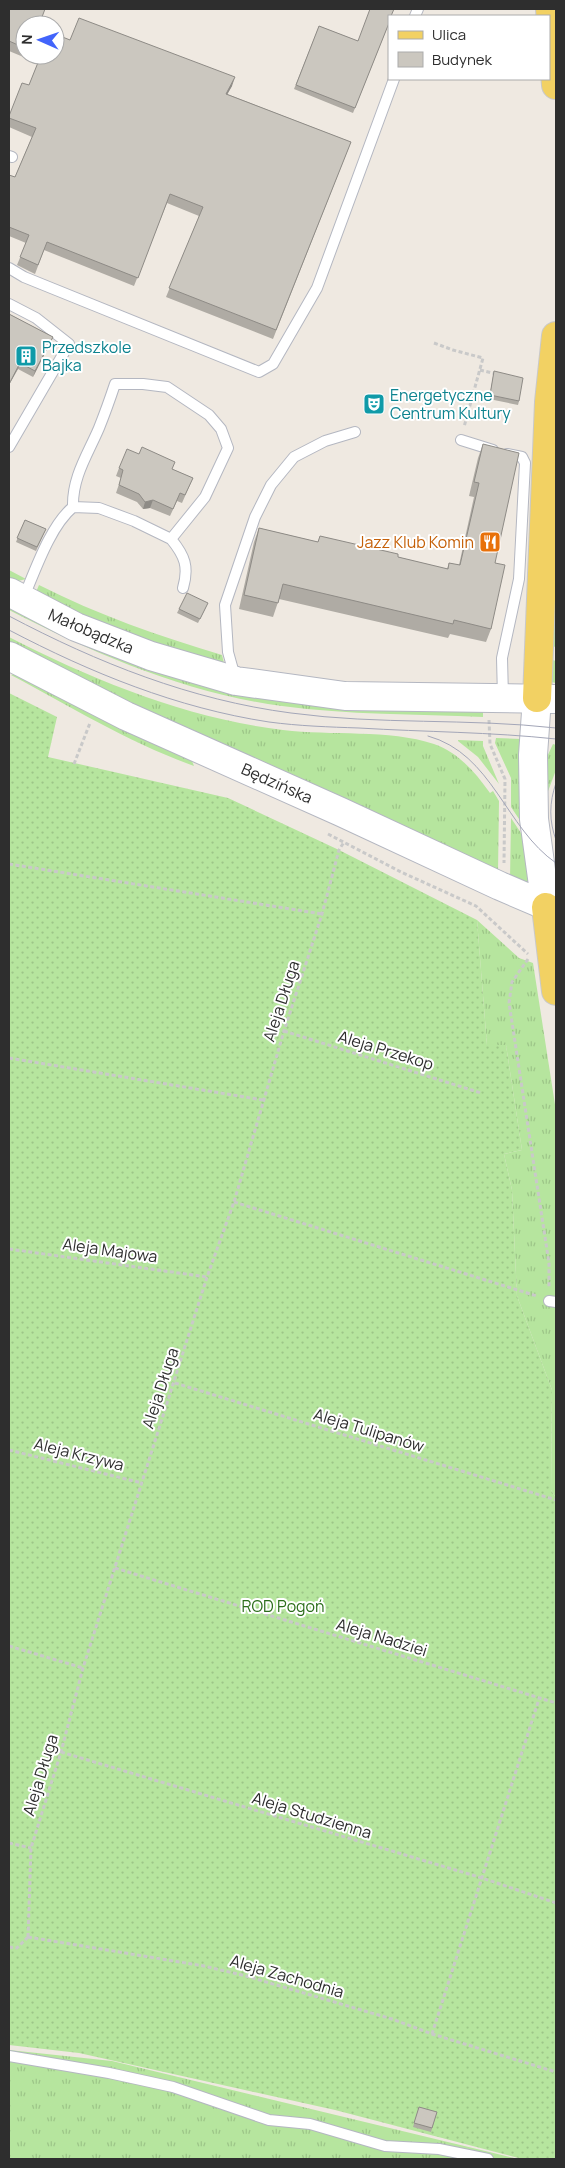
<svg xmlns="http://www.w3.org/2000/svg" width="565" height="2168" viewBox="0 0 565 2168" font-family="Manrope,sans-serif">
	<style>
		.grass { fill: url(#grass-tufts) }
		.garden { fill: url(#garden-dots) }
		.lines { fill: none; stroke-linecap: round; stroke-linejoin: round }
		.lane-casing { stroke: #b4b7c1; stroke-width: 12 }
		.secondary-casing { stroke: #b4b7c1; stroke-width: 30 }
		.primary-casing { stroke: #c9c9c9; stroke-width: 30 }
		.path { stroke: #c9c9c9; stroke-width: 3; stroke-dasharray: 4 2.5; stroke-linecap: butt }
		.lane { stroke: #fff; stroke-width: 10 }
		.secondary { stroke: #fff; stroke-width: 28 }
		.primary { stroke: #f2d163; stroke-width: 28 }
		.tram { stroke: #a3a6b8; stroke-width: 1 }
		.wall { fill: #afaba4 }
		.shaded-wall { fill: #8e8b86 }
		.building { fill: #cbc7bf; stroke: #8e8b86 }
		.labels { text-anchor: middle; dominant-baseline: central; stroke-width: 4; stroke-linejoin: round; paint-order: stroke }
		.culture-label { font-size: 16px; fill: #0d838f; stroke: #fff; text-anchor: start }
		.food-label { font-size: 16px; fill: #c56008; stroke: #fff; text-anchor: end }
		.street-label { font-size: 16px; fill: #2e2e2e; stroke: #fff }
		.park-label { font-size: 16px; fill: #2c6e1b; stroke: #fff }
	</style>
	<defs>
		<pattern id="grass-tufts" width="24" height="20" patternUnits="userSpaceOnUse" patternTransform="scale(1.25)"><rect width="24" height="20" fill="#b6e59e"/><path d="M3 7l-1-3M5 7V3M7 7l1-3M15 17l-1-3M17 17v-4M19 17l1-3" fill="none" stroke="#9dc588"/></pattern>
		<pattern id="garden-dots" width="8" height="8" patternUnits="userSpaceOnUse" patternTransform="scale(1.25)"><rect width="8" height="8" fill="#b6e59e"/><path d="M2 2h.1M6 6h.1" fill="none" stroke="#9dc588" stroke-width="1.8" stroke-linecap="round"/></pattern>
	</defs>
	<rect width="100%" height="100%" fill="#efe9e1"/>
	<path class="grass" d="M556,493V647L551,646Z
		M9,570L26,579L14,582L9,579Z
		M39,585C98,615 159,636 222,655L225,667C160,647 97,623 36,592Z
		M9,604L116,655L483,709V717C416,714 348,715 282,706C185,693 95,654 9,610Z
		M9,637C95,681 186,718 283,730C331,736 389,729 434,744C459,753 475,772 490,793L493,791L499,801L498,873L159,719L9,641Z
		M549,659L556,661V683L551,682Z
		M20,672L190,756L194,766C130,743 71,707 11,675Z
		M496,738L522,739L523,825L511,807V778L495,743Z
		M458,740L483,741V746L499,784L478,757L458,741Z
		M553,744L556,745V770L547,794L545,761Z
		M511,818L525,839L529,880L525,883L510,879Z
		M477,920L519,958L533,963L556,1111V1498L551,1490L552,1390L517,1296L512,1190L504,1154L522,1150L506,1045H487Z
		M9,2050L112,2061L518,2159H9Z"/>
	<path class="garden" d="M9,693L57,717L48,757L228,798L339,850L477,920L487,1045H506L522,1150L504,1154L512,1190L517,1296L552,1390L551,1490L556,1498V2159H522L335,2110L79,2053L9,2045Z"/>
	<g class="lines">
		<g class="lane-casing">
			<path id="lane" d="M415,16L418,9
				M9,156L12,157
				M9,268L24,277L259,372L273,364L317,288L394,79
				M9,304L36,318L69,344L9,447
				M461,440L493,450
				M171,539C185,556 189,567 183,588
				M23,599C35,571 50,526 73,507L99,508L134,521L171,539L205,497L228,448L221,429L209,415L167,387L143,384H115C110,399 105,413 99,428C88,454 72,477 73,507
				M235,677L228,652L225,605L255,517L271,485L294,457L325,441L355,432
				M503,697L502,658L519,579L525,463L522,457L507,454
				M549,1301L556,1302
				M9,2056L109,2073L173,2087L269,2120L310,2124L385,2146L439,2149L488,2159"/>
		</g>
		<g class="secondary-casing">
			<path id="secondary" d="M9,592L76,627L151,656L236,681L345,696L556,699
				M9,656L126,716L341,812L500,886L556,910
				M537,698L533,755L534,819L546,907"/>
		</g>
		<g class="primary-casing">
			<path id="primary" d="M550,9L556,85
				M537,698L549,402L556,336
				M546,907L556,991"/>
		</g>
		<path class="path" d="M434,343L453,350L483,358L464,427
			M480,370L496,374
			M489,720L490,744L505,779L504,863
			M74,764L90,723
			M328,834L401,872L476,906L528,954
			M9,864L322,914
			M528,959L512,982L509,1003L549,1263V1287
			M284,1031L481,1093
			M9,1058L263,1100
			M234,1202L537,1296
			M9,1249L207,1277
			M175,1383L556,1500
			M9,1450L142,1483
			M115,1568L556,1703
			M9,1646L83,1668
			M61,1752L482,1878L556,1903
			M9,1843L31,1848
			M28,1937L31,1848L61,1752L83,1668L207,1277L234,1202L284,1031L322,914L339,850L344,842
			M28,1937L204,1966L246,1976L392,2019L432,2034L556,2072
			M9,1947L17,1948L28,1937
			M432,2034L539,1699"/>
		<use href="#lane" class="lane"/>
		<use href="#secondary" class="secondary"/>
		<use href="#primary" class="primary"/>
		<path class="tram" d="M9,616C98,663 191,700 291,713C379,725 468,718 556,728
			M9,630C91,673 177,708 269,722C299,726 329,727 359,728C425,732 491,732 556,739
			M428,736C493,754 505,828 556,863
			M556,783C549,803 549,821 556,840"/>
	</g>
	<path class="wall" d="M9,9L25,25V55H55L70,40L232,86L227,94L351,142L273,339L166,297L199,216L167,203L134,286L44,250L35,274L17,265L26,243L9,236V175L15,177L32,137L9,127V116L29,85L38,63L9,51Z
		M389,23L353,113L294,89L319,26L358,41Z
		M9,314L53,337L33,377L18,369Z
		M494,371L519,401L518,405L489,399Z
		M483,444L495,563L491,629L486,642L450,634L448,638L279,599L273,617L239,609L254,542L259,528L318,542L320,536L398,557L447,569L449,563L459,565L474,497L469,496L478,458Z
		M119,468L172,469L193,478L182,503L177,501L170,516L150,508L143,509L137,502L116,493L121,478L116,476Z
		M25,520L46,529L36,551L16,542Z
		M206,607L198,623L177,613L179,609Z
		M419,2107L437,2112L431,2132L413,2127Z"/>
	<path class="shaded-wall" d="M235,77L232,86L223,102L226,94Z
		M53,337L33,377L35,371Z
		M20,363L18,369L9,385V384Z
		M153,500L150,508L143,509L145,502Z"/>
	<path class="building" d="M9,9H45L39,25H25V48L9,41Z
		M370,9H394L391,16H389V23L355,108L296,85L319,26L358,41Z
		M79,18L235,77L226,94L351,142L276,330L169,288L203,207L170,194L138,278L47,242L38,265L20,257L29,235L9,227V175L15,177L36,128L9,118V116L22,83L29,85L41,55H55V34L70,40Z
		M9,314L53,337L35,371L20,363L9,384Z
		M494,371L523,378L519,401L490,395Z
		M483,444L519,453L495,563L505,565L491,629L454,620L453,624L283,584L278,603L244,595L259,528L318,542L320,536L398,554V557L448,569L449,563L460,565L479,483L474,482Z
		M142,447L175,462L172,469L193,478L185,495L180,493L173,509L153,500L145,502L139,494L119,485L123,470L119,468L127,449L139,454Z
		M25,520L46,529L37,547L17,538Z
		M187,593L208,603L200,619L179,609Z
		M419,2107L437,2112L432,2128L414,2123Z"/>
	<defs>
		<g id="building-square" transform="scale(1.125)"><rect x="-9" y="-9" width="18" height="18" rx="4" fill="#0f9aa8" stroke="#fff"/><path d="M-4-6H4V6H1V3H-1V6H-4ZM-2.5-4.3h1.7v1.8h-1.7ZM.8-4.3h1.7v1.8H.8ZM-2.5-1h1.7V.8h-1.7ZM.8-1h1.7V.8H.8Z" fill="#fff"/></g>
		<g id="theatre-square" transform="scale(1.125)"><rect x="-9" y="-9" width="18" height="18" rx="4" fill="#0f9aa8" stroke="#fff"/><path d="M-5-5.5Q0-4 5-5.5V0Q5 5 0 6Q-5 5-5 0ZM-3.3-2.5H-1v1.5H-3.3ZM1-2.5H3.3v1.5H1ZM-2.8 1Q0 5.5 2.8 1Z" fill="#fff"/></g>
		<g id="restaurant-square" transform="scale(1.125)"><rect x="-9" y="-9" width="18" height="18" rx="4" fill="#e8710a" stroke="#fff"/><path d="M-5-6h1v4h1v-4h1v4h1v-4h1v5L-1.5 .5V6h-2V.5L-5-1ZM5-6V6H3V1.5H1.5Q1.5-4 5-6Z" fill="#fff"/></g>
	</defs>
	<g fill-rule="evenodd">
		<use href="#building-square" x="26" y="356"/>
		<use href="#theatre-square" x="374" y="404"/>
		<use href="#restaurant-square" x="490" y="542"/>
	</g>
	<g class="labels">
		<g class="culture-label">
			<text x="42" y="347">Przedszkole<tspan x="42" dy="18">Bajka</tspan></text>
			<text x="390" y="395">Energetyczne<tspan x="390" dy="18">Centrum Kultury</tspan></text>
		</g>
		<g class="food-label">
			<text x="474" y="542">Jazz Klub Komin</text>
		</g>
		<g class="street-label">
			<text transform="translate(91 631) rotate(23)">Małobądzka</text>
			<text transform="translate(277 783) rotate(24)">Będzińska</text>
			<text transform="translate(281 1001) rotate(-72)">Aleja Długa</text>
			<text transform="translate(386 1050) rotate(17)">Aleja Przekop</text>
			<text transform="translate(110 1250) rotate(8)">Aleja Majowa</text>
			<text transform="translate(160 1388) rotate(-72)">Aleja Długa</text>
			<text transform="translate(369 1430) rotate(17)">Aleja Tulipanów</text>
			<text transform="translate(79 1454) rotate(14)">Aleja Krzywa</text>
			<text transform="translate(382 1637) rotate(17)">Aleja Nadziei</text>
			<text transform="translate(40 1775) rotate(-73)">Aleja Długa</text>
			<text transform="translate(312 1815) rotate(17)">Aleja Studzienna</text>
			<text transform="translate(287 1976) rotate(16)">Aleja Zachodnia</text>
		</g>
		<g class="park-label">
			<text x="283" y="1606">ROD Pogoń</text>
		</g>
	</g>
	<rect width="565" height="2168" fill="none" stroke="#2e2e2e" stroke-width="20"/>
	<rect x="388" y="15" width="162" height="65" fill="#ffffff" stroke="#ababab"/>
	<rect x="398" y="31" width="25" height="8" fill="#f2d163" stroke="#ababab"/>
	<text x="432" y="40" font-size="15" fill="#2e2e2e">Ulica</text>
	<rect x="398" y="52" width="25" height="15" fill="#cbc7bf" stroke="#ababab"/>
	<text x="432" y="65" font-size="15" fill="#2e2e2e">Budynek</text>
	<g transform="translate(40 40) rotate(272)"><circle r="24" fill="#ffffff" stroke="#ababab"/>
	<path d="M0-4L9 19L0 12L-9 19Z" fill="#4264fb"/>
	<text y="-8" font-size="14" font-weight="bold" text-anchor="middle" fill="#2e2e2e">N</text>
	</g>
</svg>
